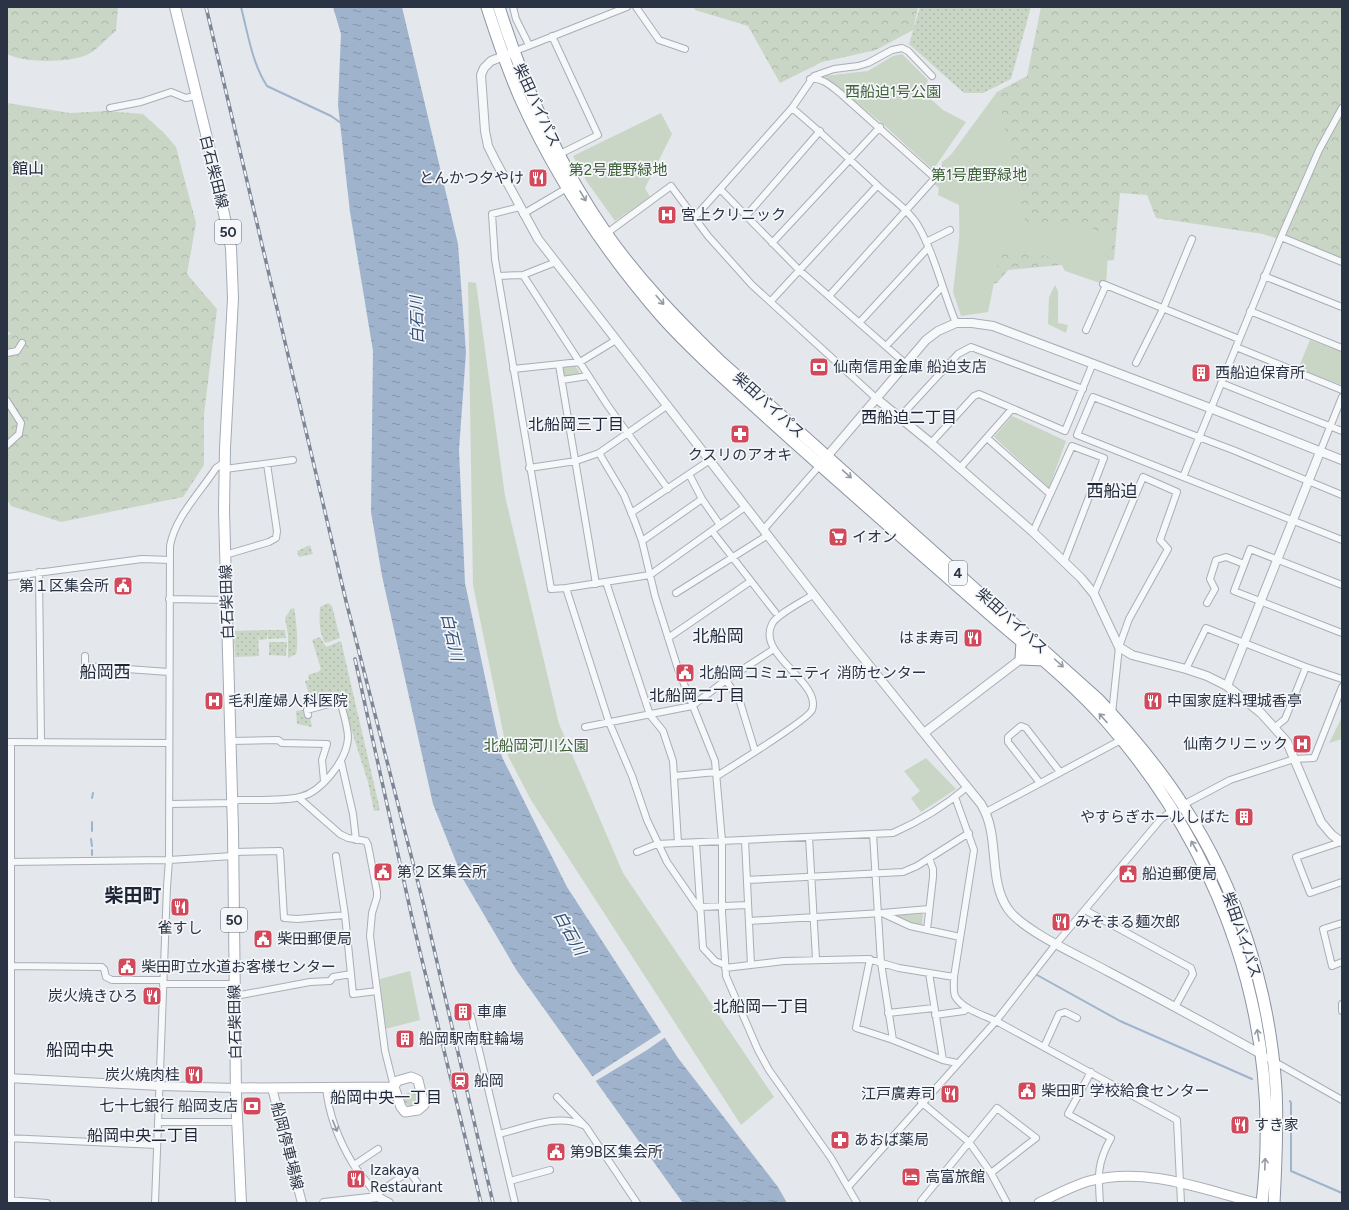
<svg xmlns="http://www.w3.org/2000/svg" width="1349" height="1210" viewBox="0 0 1349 1210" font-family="Figtree,'Noto Sans JP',sans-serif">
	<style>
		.grass { fill: url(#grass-dots) }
		.forest { fill: url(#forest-crowns) }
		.park { fill: #c9d6c5 }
		.water { fill: url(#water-ripples) }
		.pier { fill: #e4e7ec }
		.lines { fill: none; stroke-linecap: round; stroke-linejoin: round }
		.stream { stroke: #9fb4cc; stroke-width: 2 }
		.minor-casing { stroke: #a9aeb7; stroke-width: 8 }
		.tertiary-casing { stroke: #a9aeb7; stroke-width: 10 }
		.secondary-casing { stroke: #a9aeb7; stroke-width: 11 }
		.primary-casing { stroke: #a3abb8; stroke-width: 12 }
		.trunk-casing { stroke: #8b94a3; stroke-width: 13 }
		.minor { stroke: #f7f8fa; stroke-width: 6 }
		.tertiary { stroke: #f7f8fa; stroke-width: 8 }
		.secondary { stroke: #fff; stroke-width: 9 }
		.primary { stroke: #fff; stroke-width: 10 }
		.trunk { stroke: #fff; stroke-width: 11 }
		.rail-casing { stroke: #7d8696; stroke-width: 3.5 }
		.rail { stroke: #f4f6f9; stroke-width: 2; stroke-dasharray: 6; stroke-linecap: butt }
		.oneway { stroke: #959aa2 }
		.oneway2 { stroke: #9196a0 }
		.labels { text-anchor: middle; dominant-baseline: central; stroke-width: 3.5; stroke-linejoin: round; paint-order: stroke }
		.shield { fill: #f4f6f9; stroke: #676e7b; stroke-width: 1 }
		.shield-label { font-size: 14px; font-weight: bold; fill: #2b3445 }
		.park-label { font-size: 15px; fill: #3f6138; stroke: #f4f6f9 }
		.street-label { font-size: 15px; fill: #2b3445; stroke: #f4f6f9 }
		.poi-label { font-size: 15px; fill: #2b3445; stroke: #f4f6f9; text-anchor: start }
		.neighbourhood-label { font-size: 16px; fill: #1d2536; stroke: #f4f6f9 }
		.water-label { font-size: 16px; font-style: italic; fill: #34527a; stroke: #f4f6f9 }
		.quarter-label { font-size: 17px; fill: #1d2536; stroke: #f4f6f9 }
		.district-label { font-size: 19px; font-weight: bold; fill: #1d2536; stroke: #f4f6f9 }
	</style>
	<defs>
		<pattern id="grass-dots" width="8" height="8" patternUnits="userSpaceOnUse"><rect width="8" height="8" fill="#c9d6c5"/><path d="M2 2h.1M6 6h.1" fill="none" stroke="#adb8ab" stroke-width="1.8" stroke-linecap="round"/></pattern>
		<pattern id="forest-crowns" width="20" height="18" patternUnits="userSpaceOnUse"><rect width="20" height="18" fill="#c9d6c5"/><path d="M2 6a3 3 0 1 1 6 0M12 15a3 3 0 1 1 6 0" fill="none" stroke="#adb8ab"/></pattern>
		<pattern id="water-ripples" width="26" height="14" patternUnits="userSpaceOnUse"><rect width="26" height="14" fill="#9fb4cc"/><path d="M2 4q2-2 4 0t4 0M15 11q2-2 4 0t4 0" fill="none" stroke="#8293a7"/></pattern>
	</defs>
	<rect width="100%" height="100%" fill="#e4e7ec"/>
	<path class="grass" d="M920,7H1031L1011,79L983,93H964L909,44Z
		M310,545L313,554L299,557L297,551Z
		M328,603L332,606L340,638L325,643C319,632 319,620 320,607Z
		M294,608C296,617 299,646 296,654L288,658V635L285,618L291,609Z
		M267,630H285L286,638L268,639Z
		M267,630V639L259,640L258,634L259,656L235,657L234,631Z
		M320,637L326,647L341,641L380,810L374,811L368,782L342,700L341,697L312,705L305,681L309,680L308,675L318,672L321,669L312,640Z
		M269,642H287L286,656L269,655Z
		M303,710L305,718L310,717L312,727L297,724L296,711Z
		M404 1099a7 7 0 1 1 14 0a7 7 0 1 1-14 0Z"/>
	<path class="forest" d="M7,7H118L116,31C107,38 97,50 87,55C68,63 24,63 7,54Z
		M694,7H918L913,30L876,50L822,62L780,83L748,26L695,10Z
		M1041,7H1342V260L1263,234L1156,218L1147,195L1120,193L1114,260L1008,270L997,283L960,292L959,205L938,195L942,162L971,140L997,92L1027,76Z
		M7,103L70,113L106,111L143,114L165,134L176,147L196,223L187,274L217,309L204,414V465L183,497L61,522L11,506L7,499V335L11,334L7,331Z"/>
	<path class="park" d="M902,54L928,80L924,93L943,110L966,122L933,170L884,125L824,76L868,71L893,56Z
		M997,92L1023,217L1028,223L1045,227L1072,221L1109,235L1106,285L1065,271L1059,260L1036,253L1000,254L988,312L961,316L953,292L963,205L931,182Z
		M661,113L672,134L645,188L650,197L615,221L587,182L573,156Z
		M468,282L476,283L505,496L559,724L623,873L774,1097L741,1125L531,800L508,756L473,585Z
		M1055,285L1058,291V323L1068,325L1066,333L1048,324L1049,297Z
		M1310,340L1342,352V385L1298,369Z
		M575,365L581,375L563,379L561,368Z
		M1012,416L1066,441L1049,488L994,437Z
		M1342,717V739L1329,743Z
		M926,758L956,789L921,812L911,798L920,791L904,771Z
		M923,914L922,927L894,918L895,915Z
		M410,971L420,1020L385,1029L380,979Z"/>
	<path class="water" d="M333,7H402L458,244L466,352L459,450L465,583L502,757L567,887L678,1058L778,1187L787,1203H683L517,971L463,879L433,804L382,576L371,512L373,351L350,212L338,105L341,34Z"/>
	<path class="pier" d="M663,1031L667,1036L647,1050L594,1082L590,1078Z"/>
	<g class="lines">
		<path class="stream" d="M241,7C248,34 252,63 267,86L331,116L341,123
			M92,798L93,793
			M92,831V822
			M91,839L92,846
			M92,855V850
			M1037,975L1120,1021L1252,1079
			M1290,1101L1291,1103V1171L1342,1193"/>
		<g class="minor-casing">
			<path id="minor" d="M513,7L516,19L529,45
				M636,7L659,40L685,49
				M552,36L598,135L560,154
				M513,52L627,7
				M810,79C822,77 831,86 840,93L935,178L829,296
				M110,108L141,102L171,92L186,98L195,96
				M792,108C821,132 848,158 876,184C889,197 907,208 917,224C934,252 943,292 956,323
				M720,189L799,270L906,364
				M520,207L492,214L495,259L551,589L566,588
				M523,214L567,188
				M746,216L820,131
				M694,218L792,108L814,76L834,69L858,66L868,63L892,50L902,48L908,51L932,76
				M607,233L671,186L708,236L752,285L877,399
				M1281,237L1342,262
				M926,242L950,230
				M772,243L880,127
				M556,262L523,275L608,406L668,489
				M498,276L523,275
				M1264,276L1342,307
				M1103,284L1239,339
				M771,301L877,186
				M1250,311L1342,348
				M859,323L928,248
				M1086,330L1106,285
				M886,346L942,287
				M1236,347L1342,390
				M7,353L17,351L22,343
				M1136,363L1163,309L1192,239
				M559,365L596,584
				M513,369L580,362L616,340
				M562,380L588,376
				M1221,383L1342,431
				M7,401L21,423L19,434L7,445
				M900,417L958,354L971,347L1083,389
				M987,438L1050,494
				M931,443L974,396L979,394L1065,431L1093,363
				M1320,452L1342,397
				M599,453L624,495L635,522L642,541L655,596L678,669L715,761L722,841V912L726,976L758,1050L769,1070L831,1158L857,1203
				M529,468L576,461L599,453L668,405
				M960,468L1012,409
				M225,469L293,460
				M689,474L702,499L720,525
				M1183,477L1281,237L1319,150L1342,108
				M1342,495L1233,450L1093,397L1077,435L1342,540
				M631,513L710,460
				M764,529L820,465
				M712,531L775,612
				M1033,532L1072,446L1104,458L1064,562
				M642,541L702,499
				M225,555L269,542L276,538L277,531L267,464
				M39,572L41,742
				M7,577L142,559L170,560
				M606,582L650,715L663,731L673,761L678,843
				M1342,585L1250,549L1234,591L1342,633
				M676,593L768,535
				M1094,594L1143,477L1177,492L1160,540L1168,549L1129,619L1119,647L1112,714
				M169,599L227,600
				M1207,603L1215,589L1210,579L1216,560L1226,557L1244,564
				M668,638L751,581
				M85,656V666L169,672
				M1186,669L1206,628L1306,667L1342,679
				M726,680L740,702L755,751
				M585,727L692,706L726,680L774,649
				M1274,728L1285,719L1306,667
				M231,741L278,740L282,743L327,744L322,760L324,781
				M7,742L169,743
				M341,761L353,814L356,840
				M674,776L716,772
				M717,776C731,767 808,720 812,710C822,682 756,655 772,624C777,614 804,601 814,594
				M1040,783L1008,742V737L1021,726L1026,728L1060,772
				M955,797L974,850L954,977C954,983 953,991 955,996C962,1009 983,1015 996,1021L1177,1120L1181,1203
				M299,798L340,834L348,838L366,841L368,845L377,892V897L372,913L370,936L385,1051L394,1087
				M169,804L232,803L238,800C256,800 284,801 300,797C322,792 347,759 348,738C348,726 343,712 340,701L307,710L308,715
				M1181,806L1230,780L1294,759L1314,758L1342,687
				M986,812L1121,740
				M873,834L881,963L893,1040L943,1060L957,1063
				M809,837L816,959
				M745,840L751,965
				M1341,842L1296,857L1310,893L1342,882
				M696,843L703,948L715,961L725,965
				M233,852L280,851L284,918L297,919L345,915
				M637,852L657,844L893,833C920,821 945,806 967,787
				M336,856L345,915L353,994L377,991
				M7,862L169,860L233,856
				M747,880L903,872L917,866L969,833
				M700,907L748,905
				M700,910L667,862L647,820L632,776L609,722L566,588L650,575L745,507
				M1085,910L1191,968L1193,974L1175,1007
				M882,913L929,909
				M749,921L882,913L910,926L960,937
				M1342,923L1323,929L1332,966L1342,962
				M927,930L933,877V869L929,858
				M870,959L856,1028L893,1040
				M11,966L102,967L104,969L106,977L112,980H163
				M725,968L784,961L868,959L899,968L954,977
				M929,973L943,1060
				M163,984H234
				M235,996L310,982L330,981L333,977L351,974
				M1342,1004V1011
				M888,1013L934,1008
				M935,1015L964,1011L968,1008
				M471,1016L515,1203
				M1044,1047L1059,1014L1065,1012L1077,1018
				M1261,1054L1342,1100
				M1091,1072L1068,1114L1111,1138C1097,1163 1098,1175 1100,1203
				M326,1088C329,1115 339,1141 353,1164C361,1176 370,1185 378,1197
				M557,1097L586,1127L637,1203
				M921,1102L969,1142L991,1173L1007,1203
				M158,1122H237
				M499,1134C526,1128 556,1113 583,1125
				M7,1138L157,1145
				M354,1165L378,1149
				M510,1181L550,1170
				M848,1187L996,1021L1056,944L1161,819L1173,810
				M378,1197L380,1192L409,1171L417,1182
				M7,1200L47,1203
				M11,1203V742
				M155,1203L167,887L169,860L170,546C175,517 200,493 216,468L225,462
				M922,1203L921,1201L997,1108L1036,1138L991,1173"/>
		</g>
		<g class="tertiary-casing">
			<path id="tertiary" d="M509,54L491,61L484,68L481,75L485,131L488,146L496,162L538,239L852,644L981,804C1001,836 987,879 1008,909C1023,931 1082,957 1107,971C1159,998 1210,1026 1261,1054
				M877,399L931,443L1033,532L1081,578L1094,594L1119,647L1132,655L1186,669L1207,676L1227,686L1261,713L1287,742L1321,822L1332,835L1342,842
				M824,460L926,340L938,331L956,323H972L993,326L1210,408L1342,460
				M1227,686L1320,452
				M924,733L1021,659
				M7,1078L160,1086L236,1088
				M272,1088L302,1203
				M324,1203L378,1197L389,1203"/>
		</g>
		<g class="secondary-casing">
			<path id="secondary" d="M411,1077L418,1080L424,1105L418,1110L405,1112L401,1107L394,1087L397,1081Z
				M236,1088L394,1087
				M1039,1203C1055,1195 1072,1186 1089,1181C1145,1166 1202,1189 1256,1203"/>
		</g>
		<g class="primary-casing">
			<path id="primary" d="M175,7L216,175L231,248L233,298L225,448L224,511L233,830L236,1096L241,1203"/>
		</g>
		<g class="trunk-casing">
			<path id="trunk" d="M487,7C497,38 507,68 520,98C556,178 604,250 661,316C696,355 736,389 774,424C844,487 915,549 986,611C1027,647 1071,681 1107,722C1224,856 1283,1025 1262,1203
				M499,7C524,86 559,165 606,233C639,280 678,320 719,360L1098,699C1129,732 1158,766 1183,805C1237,887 1270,990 1276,1089C1278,1127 1276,1165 1274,1203
				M1022,641L1021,659L1044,660"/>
		</g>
		<use href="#minor" class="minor"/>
		<use href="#tertiary" class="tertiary"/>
		<use href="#secondary" class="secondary"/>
		<use href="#primary" class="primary"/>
		<use href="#trunk" class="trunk"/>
		<g class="rail-casing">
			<path id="rail" d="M206,7L346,601L424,906L493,1203
				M355,659L414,927L481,1203"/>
		</g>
		<use href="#rail" class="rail"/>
	</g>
	<defs><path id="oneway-shaft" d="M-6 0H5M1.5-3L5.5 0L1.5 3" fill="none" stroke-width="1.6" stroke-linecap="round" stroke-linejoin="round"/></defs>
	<g class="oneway">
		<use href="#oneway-shaft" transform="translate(583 196) rotate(59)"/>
		<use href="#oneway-shaft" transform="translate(660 300) rotate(49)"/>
		<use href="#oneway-shaft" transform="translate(847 474) rotate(41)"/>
		<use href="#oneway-shaft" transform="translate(1059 663) rotate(42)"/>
		<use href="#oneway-shaft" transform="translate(1103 718) rotate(-132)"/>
		<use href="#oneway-shaft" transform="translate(1194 846) rotate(-119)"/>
		<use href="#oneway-shaft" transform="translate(1258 1035) rotate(-99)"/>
		<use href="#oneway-shaft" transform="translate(1265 1164) rotate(-88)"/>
	</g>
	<use class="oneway2" href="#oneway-shaft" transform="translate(335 1126) rotate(68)"/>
	<defs>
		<g id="restaurant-square" transform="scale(1)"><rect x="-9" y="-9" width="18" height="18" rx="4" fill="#d1495b" stroke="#f4f6f9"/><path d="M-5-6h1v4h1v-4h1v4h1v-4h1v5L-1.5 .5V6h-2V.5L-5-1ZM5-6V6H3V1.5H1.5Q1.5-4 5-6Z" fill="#fff"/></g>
		<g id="hospital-square" transform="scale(1)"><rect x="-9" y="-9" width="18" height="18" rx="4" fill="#d1495b" stroke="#f4f6f9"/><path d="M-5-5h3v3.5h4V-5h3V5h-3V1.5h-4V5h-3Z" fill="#fff"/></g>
		<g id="bank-square" transform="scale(1)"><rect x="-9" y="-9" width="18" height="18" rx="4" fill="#d1495b" stroke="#f4f6f9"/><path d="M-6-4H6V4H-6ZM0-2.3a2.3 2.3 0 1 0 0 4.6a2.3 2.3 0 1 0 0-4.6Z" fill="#fff"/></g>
		<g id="building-square" transform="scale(1)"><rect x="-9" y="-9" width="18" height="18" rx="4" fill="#d1495b" stroke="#f4f6f9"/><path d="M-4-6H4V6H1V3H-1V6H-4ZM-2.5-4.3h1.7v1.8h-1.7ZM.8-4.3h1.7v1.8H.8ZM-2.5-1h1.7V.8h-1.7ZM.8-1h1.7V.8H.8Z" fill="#fff"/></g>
		<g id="pharmacy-square" transform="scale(1)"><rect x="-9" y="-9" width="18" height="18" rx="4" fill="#d1495b" stroke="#f4f6f9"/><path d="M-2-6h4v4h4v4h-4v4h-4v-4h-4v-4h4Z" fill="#fff"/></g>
		<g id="supermarket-square" transform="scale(1)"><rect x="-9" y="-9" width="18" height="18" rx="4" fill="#d1495b" stroke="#f4f6f9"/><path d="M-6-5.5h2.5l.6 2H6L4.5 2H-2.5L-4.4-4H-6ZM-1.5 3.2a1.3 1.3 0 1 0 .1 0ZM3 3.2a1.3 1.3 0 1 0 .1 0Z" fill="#fff"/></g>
		<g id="civic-square" transform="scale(1)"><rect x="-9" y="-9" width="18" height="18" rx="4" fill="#d1495b" stroke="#f4f6f9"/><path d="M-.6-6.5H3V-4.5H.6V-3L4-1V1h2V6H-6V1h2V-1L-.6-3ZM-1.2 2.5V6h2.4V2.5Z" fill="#fff"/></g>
		<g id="station-square" transform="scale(1)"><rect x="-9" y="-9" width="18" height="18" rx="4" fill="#d1495b" stroke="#f4f6f9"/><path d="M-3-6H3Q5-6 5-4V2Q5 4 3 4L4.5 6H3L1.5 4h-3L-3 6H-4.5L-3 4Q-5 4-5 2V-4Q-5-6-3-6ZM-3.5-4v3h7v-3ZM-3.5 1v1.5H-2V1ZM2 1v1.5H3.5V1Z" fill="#fff"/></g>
		<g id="hotel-square" transform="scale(1)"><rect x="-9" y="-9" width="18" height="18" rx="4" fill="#d1495b" stroke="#f4f6f9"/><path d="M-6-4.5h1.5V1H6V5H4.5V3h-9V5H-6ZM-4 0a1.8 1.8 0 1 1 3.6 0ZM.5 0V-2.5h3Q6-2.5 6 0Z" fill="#fff"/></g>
	</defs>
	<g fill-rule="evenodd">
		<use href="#restaurant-square" x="538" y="178"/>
		<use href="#hospital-square" x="667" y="215"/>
		<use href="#bank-square" x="819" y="367"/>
		<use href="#building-square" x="1201" y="373"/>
		<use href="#pharmacy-square" x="740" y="434"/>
		<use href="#supermarket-square" x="838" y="537"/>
		<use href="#civic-square" x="123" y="586"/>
		<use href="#restaurant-square" x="973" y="638"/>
		<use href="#civic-square" x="685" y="673"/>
		<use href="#hospital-square" x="214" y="701"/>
		<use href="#restaurant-square" x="1153" y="701"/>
		<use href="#hospital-square" x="1302" y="744"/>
		<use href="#building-square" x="1244" y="817"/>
		<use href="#civic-square" x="383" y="872"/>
		<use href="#civic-square" x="1128" y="874"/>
		<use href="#restaurant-square" x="180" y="907"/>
		<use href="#restaurant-square" x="1061" y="922"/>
		<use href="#civic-square" x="263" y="939"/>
		<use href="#civic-square" x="127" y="967"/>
		<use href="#restaurant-square" x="152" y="996"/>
		<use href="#building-square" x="463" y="1012"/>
		<use href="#building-square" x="405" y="1039"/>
		<use href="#restaurant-square" x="194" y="1075"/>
		<use href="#station-square" x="460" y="1081"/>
		<use href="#civic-square" x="1027" y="1091"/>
		<use href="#restaurant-square" x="950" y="1094"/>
		<use href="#bank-square" x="252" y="1106"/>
		<use href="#restaurant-square" x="1240" y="1125"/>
		<use href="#pharmacy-square" x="840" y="1140"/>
		<use href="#civic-square" x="556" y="1152"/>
		<use href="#hotel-square" x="911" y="1177"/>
		<use href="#restaurant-square" x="356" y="1179"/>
	</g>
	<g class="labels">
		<g class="shield">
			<rect x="215" y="220" width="26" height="24" rx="3"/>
			<rect x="949" y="561" width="18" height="24" rx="3"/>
			<rect x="221" y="908" width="26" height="24" rx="3"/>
		</g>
		<g class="shield-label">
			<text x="228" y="232">50</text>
			<text x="958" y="573">4</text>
			<text x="234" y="920">50</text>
		</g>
		<g class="park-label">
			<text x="893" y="92">西船迫1号公園</text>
			<text x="618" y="170">第2号鹿野緑地</text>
			<text x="979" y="175">第1号鹿野緑地</text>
			<text x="536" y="746">北船岡河川公園</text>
		</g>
		<g class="street-label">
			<text transform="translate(537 105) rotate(65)">柴田バイパス</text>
			<text transform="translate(214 172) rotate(76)">白石柴田線</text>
			<text transform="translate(769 405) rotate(42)">柴田バイパス</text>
			<text transform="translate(227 602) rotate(-92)">白石柴田線</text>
			<text transform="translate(1012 621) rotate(42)">柴田バイパス</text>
			<text transform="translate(1242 935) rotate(71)">柴田バイパス</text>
			<text transform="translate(235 1022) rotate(-91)">白石柴田線</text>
			<text transform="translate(287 1146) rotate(76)">船岡停車場線</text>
		</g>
		<g class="poi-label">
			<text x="524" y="178" text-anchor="end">とんかつ夕やけ</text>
			<text x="681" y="215">宮上クリニック</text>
			<text x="833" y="367">仙南信用金庫 船迫支店</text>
			<text x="1215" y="373">西船迫保育所</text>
			<text x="740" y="455" text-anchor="middle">クスリのアオキ</text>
			<text x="852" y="537">イオン</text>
			<text x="109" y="586" text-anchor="end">第１区集会所</text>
			<text x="959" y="638" text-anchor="end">はま寿司</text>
			<text x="699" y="673">北船岡コミュニティ 消防センター</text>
			<text x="228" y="701">毛利産婦人科医院</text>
			<text x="1167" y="701">中国家庭料理城香亭</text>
			<text x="1288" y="744" text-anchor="end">仙南クリニック</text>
			<text x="1230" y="817" text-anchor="end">やすらぎホールしばた</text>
			<text x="397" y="872">第２区集会所</text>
			<text x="1142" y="874">船迫郵便局</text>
			<text x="1075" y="922">みそまる麺次郎</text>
			<text x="180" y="928" text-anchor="middle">雀すし</text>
			<text x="277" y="939">柴田郵便局</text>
			<text x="141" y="967">柴田町立水道お客様センター</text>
			<text x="138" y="996" text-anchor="end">炭火焼きひろ</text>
			<text x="477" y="1012">車庫</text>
			<text x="419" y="1039">船岡駅南駐輪場</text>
			<text x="180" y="1075" text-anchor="end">炭火焼肉桂</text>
			<text x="474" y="1081">船岡</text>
			<text x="1041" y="1091">柴田町 学校給食センター</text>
			<text x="936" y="1094" text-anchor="end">江戸廣寿司</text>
			<text x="238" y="1106" text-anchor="end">七十七銀行 船岡支店</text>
			<text x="1254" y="1125">すき家</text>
			<text x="854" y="1140">あおば薬局</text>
			<text x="570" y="1152">第9B区集会所</text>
			<text x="370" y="1170">Izakaya<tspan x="370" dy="17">Restaurant</tspan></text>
			<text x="925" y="1177">高富旅館</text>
		</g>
		<g class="neighbourhood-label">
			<text x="28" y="168">館山</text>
			<text x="909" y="417">西船迫二丁目</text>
			<text x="576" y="424">北船岡三丁目</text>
			<text x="697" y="695">北船岡二丁目</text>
			<text x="761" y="1006">北船岡一丁目</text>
			<text x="386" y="1097">船岡中央一丁目</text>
			<text x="143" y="1135">船岡中央二丁目</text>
		</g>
		<g class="water-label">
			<text transform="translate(417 320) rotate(-92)">白石川</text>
			<text transform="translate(452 637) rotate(77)">白石川</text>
			<text transform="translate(570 933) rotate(61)">白石川</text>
		</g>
		<g class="quarter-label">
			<text x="1112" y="491">西船迫</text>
			<text x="718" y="636">北船岡</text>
			<text x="105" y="672">船岡西</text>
			<text x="80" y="1050">船岡中央</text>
		</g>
		<g class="district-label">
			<text x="133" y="895">柴田町</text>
		</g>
	</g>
	<rect width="1349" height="1210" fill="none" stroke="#2b3445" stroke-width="16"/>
</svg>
